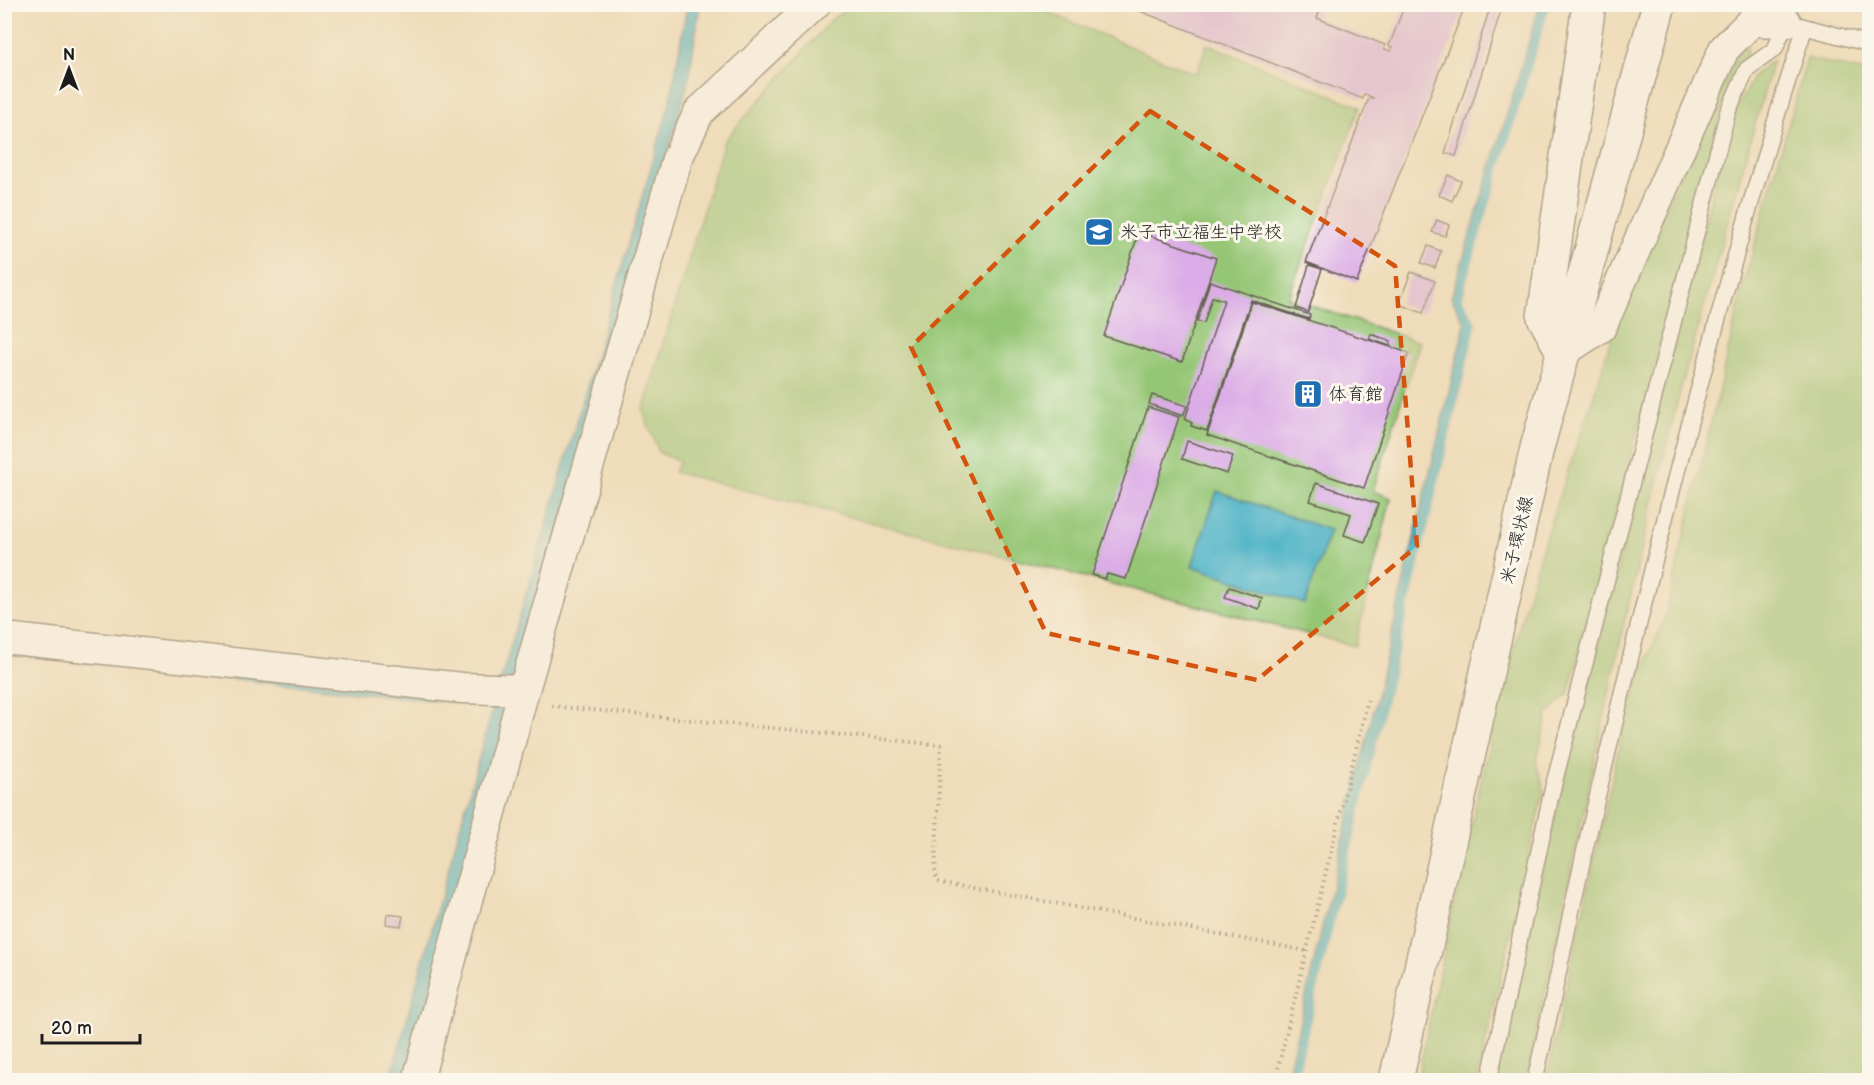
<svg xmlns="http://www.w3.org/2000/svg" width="1874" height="1085" viewBox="0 0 1874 1085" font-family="'Balsamiq Sans','Klee One',sans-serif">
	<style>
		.green { fill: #95c675; stroke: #587148; stroke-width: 1.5 }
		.water { fill: #47b0c5; stroke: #326670; stroke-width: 1.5 }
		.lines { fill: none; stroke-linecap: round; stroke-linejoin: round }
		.stream { stroke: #47b0c5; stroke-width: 9 }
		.building { fill: #dbace7 }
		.lane-casing { stroke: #665f53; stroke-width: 18 }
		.street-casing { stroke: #665f53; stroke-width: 33 }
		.secondary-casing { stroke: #665f53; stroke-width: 36 }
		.path { stroke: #665f53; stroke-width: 4; stroke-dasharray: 1.5 4.5; stroke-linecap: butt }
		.lane { stroke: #fff; stroke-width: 15 }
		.street { stroke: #fff; stroke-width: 30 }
		.secondary { stroke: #fff; stroke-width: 33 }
		.marked { fill: none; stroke: #d4530e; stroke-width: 4.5; stroke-dasharray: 12 8; stroke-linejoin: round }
		.labels { text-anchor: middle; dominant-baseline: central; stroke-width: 6; stroke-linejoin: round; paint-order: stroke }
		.poi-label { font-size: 18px; fill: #1c1c1c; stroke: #fbf7ec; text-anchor: start }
		.street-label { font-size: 18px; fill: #1c1c1c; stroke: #fbf7ec }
	</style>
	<rect width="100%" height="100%" fill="#fbf7ec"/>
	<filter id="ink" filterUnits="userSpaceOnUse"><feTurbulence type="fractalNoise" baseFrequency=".0167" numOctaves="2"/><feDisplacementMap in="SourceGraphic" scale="12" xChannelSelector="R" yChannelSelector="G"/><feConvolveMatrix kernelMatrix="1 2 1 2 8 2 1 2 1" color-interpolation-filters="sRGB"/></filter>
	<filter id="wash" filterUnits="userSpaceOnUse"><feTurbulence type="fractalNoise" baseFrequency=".008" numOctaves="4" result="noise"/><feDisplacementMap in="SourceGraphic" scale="24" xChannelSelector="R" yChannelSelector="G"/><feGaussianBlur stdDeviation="1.35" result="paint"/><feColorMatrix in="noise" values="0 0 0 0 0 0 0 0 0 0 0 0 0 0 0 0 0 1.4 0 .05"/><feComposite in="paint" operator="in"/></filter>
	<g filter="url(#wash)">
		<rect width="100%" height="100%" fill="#efdcba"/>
		<path class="green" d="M853,5H1030L1196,74L1207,44L1360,107L1288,298L1420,342L1373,491L1391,498L1355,646L674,472L680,461L659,453L643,411L724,141L833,18Z
			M1741,46L1747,47V52L1720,113L1574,673L1568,694L1548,713L1536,763L1544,789L1477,1080H1417C1452,914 1485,745 1532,582C1559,487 1598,396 1621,301Z
			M1807,58L1869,73V1080H1546L1624,724L1638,681L1665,618L1744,283Z
			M1773,60L1675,410L1625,619L1526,1080H1494L1556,812L1720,161L1738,105L1755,74Z"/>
		<path class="water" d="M687,5H700L689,79L676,124L406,1080H390L493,707L5,654V649L495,700L670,102Z
			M1540,5H1543L1454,299L1469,323L1289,1080H1286L1465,323L1451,298Z
			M1217,491L1330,530L1305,604L1192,566Z"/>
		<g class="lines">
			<path class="stream" d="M1292,1080L1472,324L1457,298L1546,4"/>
		</g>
		<g id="blocks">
			<path class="building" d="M1122,4H1322L1317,18L1385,45L1384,49L1391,51L1392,47L1389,46L1405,4H1447L1463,11L1357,282L1306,262L1369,98H1374L1364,94L1363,99Z
				M1491,4H1503L1456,156L1445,153Z
				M1448,175L1461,181L1452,201L1439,195Z
				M1437,220L1449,225L1445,236L1432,232Z
				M1139,232L1216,258L1182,362L1104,336Z
				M1428,246L1441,251L1435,268L1421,263Z
				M1309,265L1322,269L1308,312L1296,308Z
				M1411,272L1435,281L1423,313L1399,304Z
				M1210,281L1310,315L1309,319L1251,300L1207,431L1191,426L1192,423L1185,419L1224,300L1212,297L1204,323L1197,322Z
				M1252,302L1409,353L1364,488L1207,435Z
				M1371,334L1391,341L1390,346L1369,339Z
				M1152,395L1187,406L1183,416L1149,404Z
				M1148,407L1179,417L1126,579L1107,574L1105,579L1092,575Z
				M1187,441L1233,456L1227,474L1182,459Z
				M1316,483L1378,504L1365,542L1344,535L1351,514L1310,501Z
				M1229,587L1262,598L1259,609L1225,597Z
				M387,914L403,916L401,926L386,924Z"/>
		</g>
	</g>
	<g filter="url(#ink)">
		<use href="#blocks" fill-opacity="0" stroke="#665f53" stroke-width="1.5"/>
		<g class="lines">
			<g class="lane-casing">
				<path id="lane" d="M1798,25L1870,44
					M1489,1080L1552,791L1728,111L1747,69L1775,49L1786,22L1790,4
					M1535,1080C1553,1002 1568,923 1586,845C1650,571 1718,295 1805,27"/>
			</g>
			<g class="street-casing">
				<path id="street" d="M1563,352L1601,327L1724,49L1752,21L1786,22
					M4,638L462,688L524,690
					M418,1080L524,690L677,159L699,112L815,4"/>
			</g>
			<g class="secondary-casing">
				<path id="secondary" d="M1563,352L1544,317L1589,4
					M1396,1080L1537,448L1659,4"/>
			</g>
			<path class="path" d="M552,706L941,745L935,874L938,881L1307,951
				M1275,1080L1368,700"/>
			<use href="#lane" class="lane"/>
			<use href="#street" class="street"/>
			<use href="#secondary" class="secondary"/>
		</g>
	</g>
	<path d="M0 0H1874V1085H0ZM1150,111L1395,266L1417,546L1257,680L1046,633L911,347Z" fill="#efdcba" fill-opacity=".55" fill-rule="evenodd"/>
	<path class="marked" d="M1150,111L1395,266L1417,546L1257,680L1046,633L911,347Z"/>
	<defs>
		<g id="school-square" transform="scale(1.5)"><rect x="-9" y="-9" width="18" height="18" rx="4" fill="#1f6fb2" stroke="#fbf7ec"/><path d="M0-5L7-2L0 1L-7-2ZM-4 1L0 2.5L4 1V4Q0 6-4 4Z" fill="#fff"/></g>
		<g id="building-square" transform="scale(1.5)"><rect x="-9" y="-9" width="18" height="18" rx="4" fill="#1f6fb2" stroke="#fbf7ec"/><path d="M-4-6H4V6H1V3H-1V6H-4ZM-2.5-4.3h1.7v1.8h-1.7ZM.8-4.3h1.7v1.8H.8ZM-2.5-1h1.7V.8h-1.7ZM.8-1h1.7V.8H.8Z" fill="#fff"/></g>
	</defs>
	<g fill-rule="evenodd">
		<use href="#school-square" x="1099" y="232"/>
		<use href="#building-square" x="1308" y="394"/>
	</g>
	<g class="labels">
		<g class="poi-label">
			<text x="1120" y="232">米子市立福生中学校</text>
			<text x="1329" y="394">体育館</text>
		</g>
		<g class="street-label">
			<text transform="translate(1517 540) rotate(-77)">米子環状線</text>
		</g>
	</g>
	<rect width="1874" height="1085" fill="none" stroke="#fbf7ec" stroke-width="24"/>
	<g transform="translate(69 69)" stroke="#fbf7ec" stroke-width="4.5" paint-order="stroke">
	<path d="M0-4.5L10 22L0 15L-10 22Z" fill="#1c1c1c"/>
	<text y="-9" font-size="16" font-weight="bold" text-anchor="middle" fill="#1c1c1c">N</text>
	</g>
	<path d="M42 1034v9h98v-9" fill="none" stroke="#1c1c1c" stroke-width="3"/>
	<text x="51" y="1034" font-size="18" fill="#1c1c1c" stroke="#fbf7ec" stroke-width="4.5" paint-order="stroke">20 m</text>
</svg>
